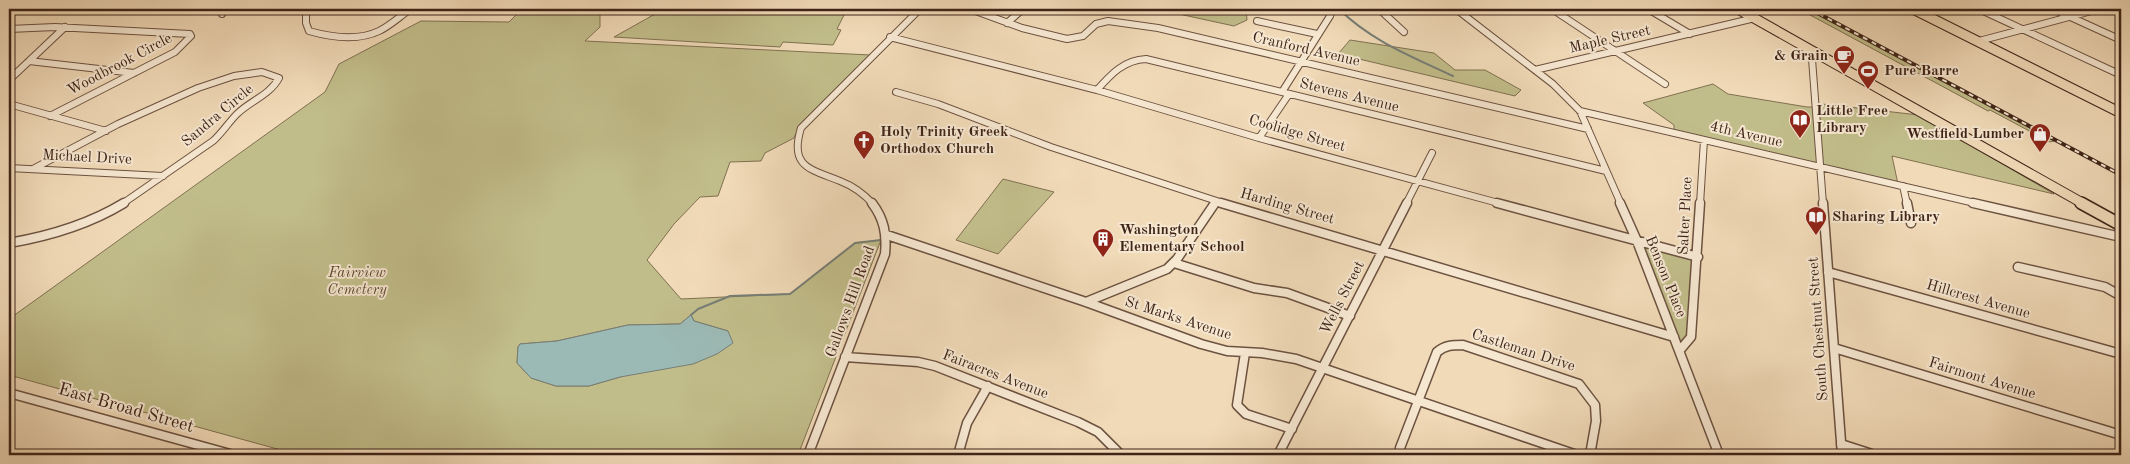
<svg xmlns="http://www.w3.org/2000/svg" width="2130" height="464" viewBox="0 0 2130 464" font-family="'Old Standard TT',serif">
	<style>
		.green { fill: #c1bd8a; stroke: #807051; fill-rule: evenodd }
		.water { fill: #9cbab5; stroke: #777e76 }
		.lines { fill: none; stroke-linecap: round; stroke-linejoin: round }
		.stream { stroke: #777e76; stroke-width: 2 }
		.minor-far1-casing { stroke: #6c5240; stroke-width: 8 }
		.minor-casing { stroke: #6c5240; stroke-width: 11 }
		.major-far1-casing { stroke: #3f2418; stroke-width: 11 }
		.major-casing { stroke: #3f2418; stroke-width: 14 }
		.minor-far1 { stroke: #f6e7d1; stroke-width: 6 }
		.minor { stroke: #f6e7d1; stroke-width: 8 }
		.major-far1 { stroke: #f1dab8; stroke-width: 9 }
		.major { stroke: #f1dab8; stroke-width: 11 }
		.rail-casing { stroke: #3f2418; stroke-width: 4 }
		.rail { stroke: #f6e7d1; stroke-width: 2; stroke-dasharray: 5; stroke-linecap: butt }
		.labels { text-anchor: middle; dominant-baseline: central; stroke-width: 4; stroke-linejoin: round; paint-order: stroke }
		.street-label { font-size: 15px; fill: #3f2418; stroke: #f6e7d1 }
		.poi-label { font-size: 15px; font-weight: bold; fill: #3f2418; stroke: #f6e7d1; text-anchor: start }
		.park-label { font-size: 15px; font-style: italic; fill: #604a34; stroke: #f6e7d1 }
		.near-street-label { font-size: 18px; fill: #3f2418; stroke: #f6e7d1 }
	</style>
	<rect width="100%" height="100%" fill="#f1dab8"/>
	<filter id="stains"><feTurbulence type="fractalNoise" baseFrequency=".004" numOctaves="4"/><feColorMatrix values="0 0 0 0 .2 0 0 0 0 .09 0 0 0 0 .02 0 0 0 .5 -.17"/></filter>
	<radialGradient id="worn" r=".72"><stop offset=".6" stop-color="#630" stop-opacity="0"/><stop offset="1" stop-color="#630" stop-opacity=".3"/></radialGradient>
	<path class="green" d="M522,9H600V27L585,41L870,55L801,123L794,138L765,153L761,161L730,162L718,196L700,197L674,224L647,260L681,299L790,294L855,243L881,240L798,455H299L9,375V319L325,92L339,64L421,21L509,22ZM691,315L694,321L728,331L620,377L589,386H556L531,378L517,363L518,347L520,344L557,341L628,325L680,324Z
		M664,9H834L845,13L837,29L841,30L833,45L783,42L780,47L614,37Z
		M1156,9H1246L1247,20L1234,26Z
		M1799,9H1807L2054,141L2050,142L1990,110L1988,111Z
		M1350,40L1434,53L1455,70H1485L1521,90L1515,96L1338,54Z
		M1713,84L1728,94L1807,107H1822V104L1919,115L2054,194L1892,156L1898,184L1674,134V125L1643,103Z
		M1003,179L1054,192L998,254L956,240Z
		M1637,241L1698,257L1691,337L1680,350Z"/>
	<path class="water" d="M691,315L694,321L728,331L733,343L717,354L693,364L620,377L589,386H556L531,378L517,363L518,347L520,344L557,341L628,325L680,324Z"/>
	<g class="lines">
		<path class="stream" d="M1339,9C1371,41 1413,57 1453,76
			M691,315L698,309L730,296L790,294L855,243L881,240"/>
		<g class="minor-far1-casing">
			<path id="minor-far1" d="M306,9V23L309,31C330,37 358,41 379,31C390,26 400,16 411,9
				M970,9L1022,28L1067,39L1083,36L1096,24L1108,21L1158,28L1588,129
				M1097,9H1105
				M1379,9L1404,32
				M1456,9L1553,84L1580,111L1621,204
				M1552,9L1665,84
				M1648,9L1690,34
				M1979,9L2121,75
				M2053,9L2121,40
				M222,14L223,9
				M1257,21L1317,34
				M1007,23L1023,9
				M9,29L55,27L190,34L191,36L175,52L50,116
				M890,37L1097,90L1259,138L1502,204
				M1979,41L2099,9
				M1817,53L1812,59L1823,204
				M29,61L134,73
				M1535,70L1755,18
				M9,80L65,27
				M1097,90C1111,74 1124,60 1146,59L1606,171
				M896,92L938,104L1051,147L1226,204
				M1282,92L1330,16L1332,10L1327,9
				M9,104L106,131
				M1580,111L1979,204
				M1259,138L1289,94
				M9,168L163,176
				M33,169L118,124L198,88L234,76L262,72L279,78C270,95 250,101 237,114C228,123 222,133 213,141L122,204
				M1903,186L1907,204
				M873,204C864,194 853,186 840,181C810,169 789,167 801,128L920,9
				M1214,204L1216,201
				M1406,204L1432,153
				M1700,204L1704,140"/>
		</g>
		<g class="minor-casing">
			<path id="minor" d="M1221,203L1674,337
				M1497,203L1698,257
				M1620,203L1637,241L1719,455
				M1823,203L1842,455
				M1907,203L1911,223
				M1973,203L2121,237
				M887,235L1086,302L1201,344L1227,351L1262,353L1296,359L1577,455
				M9,243C50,236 88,225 124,203
				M1174,263L1254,288L1287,293L1350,316
				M2018,267L2105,287L2121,296
				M1828,272L2121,354
				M1086,302L1167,269L1177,259L1215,203
				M1834,348L2121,435
				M1680,350L1691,337L1700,203
				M1245,353L1237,405L1246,414L1292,429
				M845,357L918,362L935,366L1078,422L1098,432L1121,455
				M9,393L234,455
				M1841,444L1875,455
				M808,455L885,254C887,234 884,219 872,203
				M958,455L967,423L988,386
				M1278,455L1407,203
				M1402,455L1400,448L1437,352C1445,345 1453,345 1463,345L1579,384L1595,405L1596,421L1590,455"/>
		</g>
		<g class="major-far1-casing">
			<path id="major-far1" d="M1738,9L2084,204
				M1913,9L2121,113"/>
		</g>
		<g class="major-casing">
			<path id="major" d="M2081,203L2121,225"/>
		</g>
		<use href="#minor-far1" class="minor-far1"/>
		<use href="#minor" class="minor"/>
		<use href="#major-far1" class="major-far1"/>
		<use href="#major" class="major"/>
		<g class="rail-casing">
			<path id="rail" d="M1810,9L2121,175"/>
		</g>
		<use href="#rail" class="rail"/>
	</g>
	<defs>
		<g id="cafe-pin" transform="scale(1.125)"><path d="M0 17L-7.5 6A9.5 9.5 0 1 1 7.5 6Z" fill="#8f2418" stroke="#f6e7d1"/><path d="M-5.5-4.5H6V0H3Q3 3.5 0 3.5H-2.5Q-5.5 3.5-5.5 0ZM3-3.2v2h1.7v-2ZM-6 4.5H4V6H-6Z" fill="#fff"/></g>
		<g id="stadium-pin" transform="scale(1.125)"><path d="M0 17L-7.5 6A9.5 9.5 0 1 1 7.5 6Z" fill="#8f2418" stroke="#f6e7d1"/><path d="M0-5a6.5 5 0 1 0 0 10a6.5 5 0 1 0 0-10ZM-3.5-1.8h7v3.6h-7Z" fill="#fff"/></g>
		<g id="library-pin" transform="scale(1.125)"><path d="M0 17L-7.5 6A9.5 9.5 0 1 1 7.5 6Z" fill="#8f2418" stroke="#f6e7d1"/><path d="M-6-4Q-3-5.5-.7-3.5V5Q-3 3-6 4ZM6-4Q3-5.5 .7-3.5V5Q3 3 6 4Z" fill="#fff"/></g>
		<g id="shop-pin" transform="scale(1.125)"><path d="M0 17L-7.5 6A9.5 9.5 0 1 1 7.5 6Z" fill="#8f2418" stroke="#f6e7d1"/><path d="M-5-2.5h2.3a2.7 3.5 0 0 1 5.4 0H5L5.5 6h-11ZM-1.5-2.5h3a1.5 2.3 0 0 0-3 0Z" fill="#fff"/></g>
		<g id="church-pin" transform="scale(1.125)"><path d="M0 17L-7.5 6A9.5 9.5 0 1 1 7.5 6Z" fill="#8f2418" stroke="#f6e7d1"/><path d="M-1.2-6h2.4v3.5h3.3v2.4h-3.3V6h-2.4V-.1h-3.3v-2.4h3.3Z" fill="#fff"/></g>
		<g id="building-pin" transform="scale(1.125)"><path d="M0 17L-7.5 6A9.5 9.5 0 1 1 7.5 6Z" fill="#8f2418" stroke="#f6e7d1"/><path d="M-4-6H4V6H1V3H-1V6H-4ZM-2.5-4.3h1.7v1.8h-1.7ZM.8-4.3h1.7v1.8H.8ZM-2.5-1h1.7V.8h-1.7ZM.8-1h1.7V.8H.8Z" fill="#fff"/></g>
	</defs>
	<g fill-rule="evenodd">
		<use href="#cafe-pin" x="1844" y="56"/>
		<use href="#stadium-pin" x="1868" y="71"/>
		<use href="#library-pin" x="1800" y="120"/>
		<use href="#shop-pin" x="2040" y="134"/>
		<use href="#church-pin" x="864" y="141"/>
		<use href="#library-pin" x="1816" y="217"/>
		<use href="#building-pin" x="1103" y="239"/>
	</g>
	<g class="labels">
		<g class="street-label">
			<text transform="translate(1610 40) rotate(-13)">Maple Street</text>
			<text transform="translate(1306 50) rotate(13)">Cranford Avenue</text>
			<text transform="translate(120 65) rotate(-28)">Woodbrook Circle</text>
			<text transform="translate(1349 96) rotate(14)">Stevens Avenue</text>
			<text transform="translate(218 116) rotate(-40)">Sandra Circle</text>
			<text transform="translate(1297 134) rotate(16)">Coolidge Street</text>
			<text transform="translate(1746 135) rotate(13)">4th Avenue</text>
			<text transform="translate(87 158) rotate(3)">Michael Drive</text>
			<text transform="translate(1287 207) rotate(16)">Harding Street</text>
			<text transform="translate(1686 216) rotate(-87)">Salter Place</text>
			<text transform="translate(1665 277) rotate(68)">Benson Place</text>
			<text transform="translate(1343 298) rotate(-63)">Wells Street</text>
			<text transform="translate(1978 300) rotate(16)">Hillcrest Avenue</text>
			<text transform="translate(851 302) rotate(-70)">Gallows Hill Road</text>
			<text transform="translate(1178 319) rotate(18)">St Marks Avenue</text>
			<text transform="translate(1819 329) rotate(-94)">South Chestnut Street</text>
			<text transform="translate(1523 351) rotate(18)">Castleman Drive</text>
			<text transform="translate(995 375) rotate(21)">Fairacres Avenue</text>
			<text transform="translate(1982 379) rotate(17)">Fairmont Avenue</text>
		</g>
		<g class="poi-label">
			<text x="1828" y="56" text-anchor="end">&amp; Grain</text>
			<text x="1884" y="71">Pure Barre</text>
			<text x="1816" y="111">Little Free<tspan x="1816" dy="17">Library</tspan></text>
			<text x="880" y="132">Holy Trinity Greek<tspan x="880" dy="17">Orthodox Church</tspan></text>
			<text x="2024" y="134" text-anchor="end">Westfield Lumber</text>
			<text x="1832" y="217">Sharing Library</text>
			<text x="1119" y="230">Washington<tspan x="1119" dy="17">Elementary School</tspan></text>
		</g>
		<g class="park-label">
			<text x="357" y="273">Fairview<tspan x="357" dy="17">Cemetery</tspan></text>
		</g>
		<g class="near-street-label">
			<text transform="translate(126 408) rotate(16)">East Broad Street</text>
		</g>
	</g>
	<rect width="2130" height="464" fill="none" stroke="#f1dab8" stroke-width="30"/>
	<rect x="10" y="10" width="2110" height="444" fill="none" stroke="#3f2418" stroke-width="2.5"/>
	<rect x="15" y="15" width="2100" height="434" fill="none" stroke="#3f2418"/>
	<rect width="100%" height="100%" filter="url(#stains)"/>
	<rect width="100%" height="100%" fill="url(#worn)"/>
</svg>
